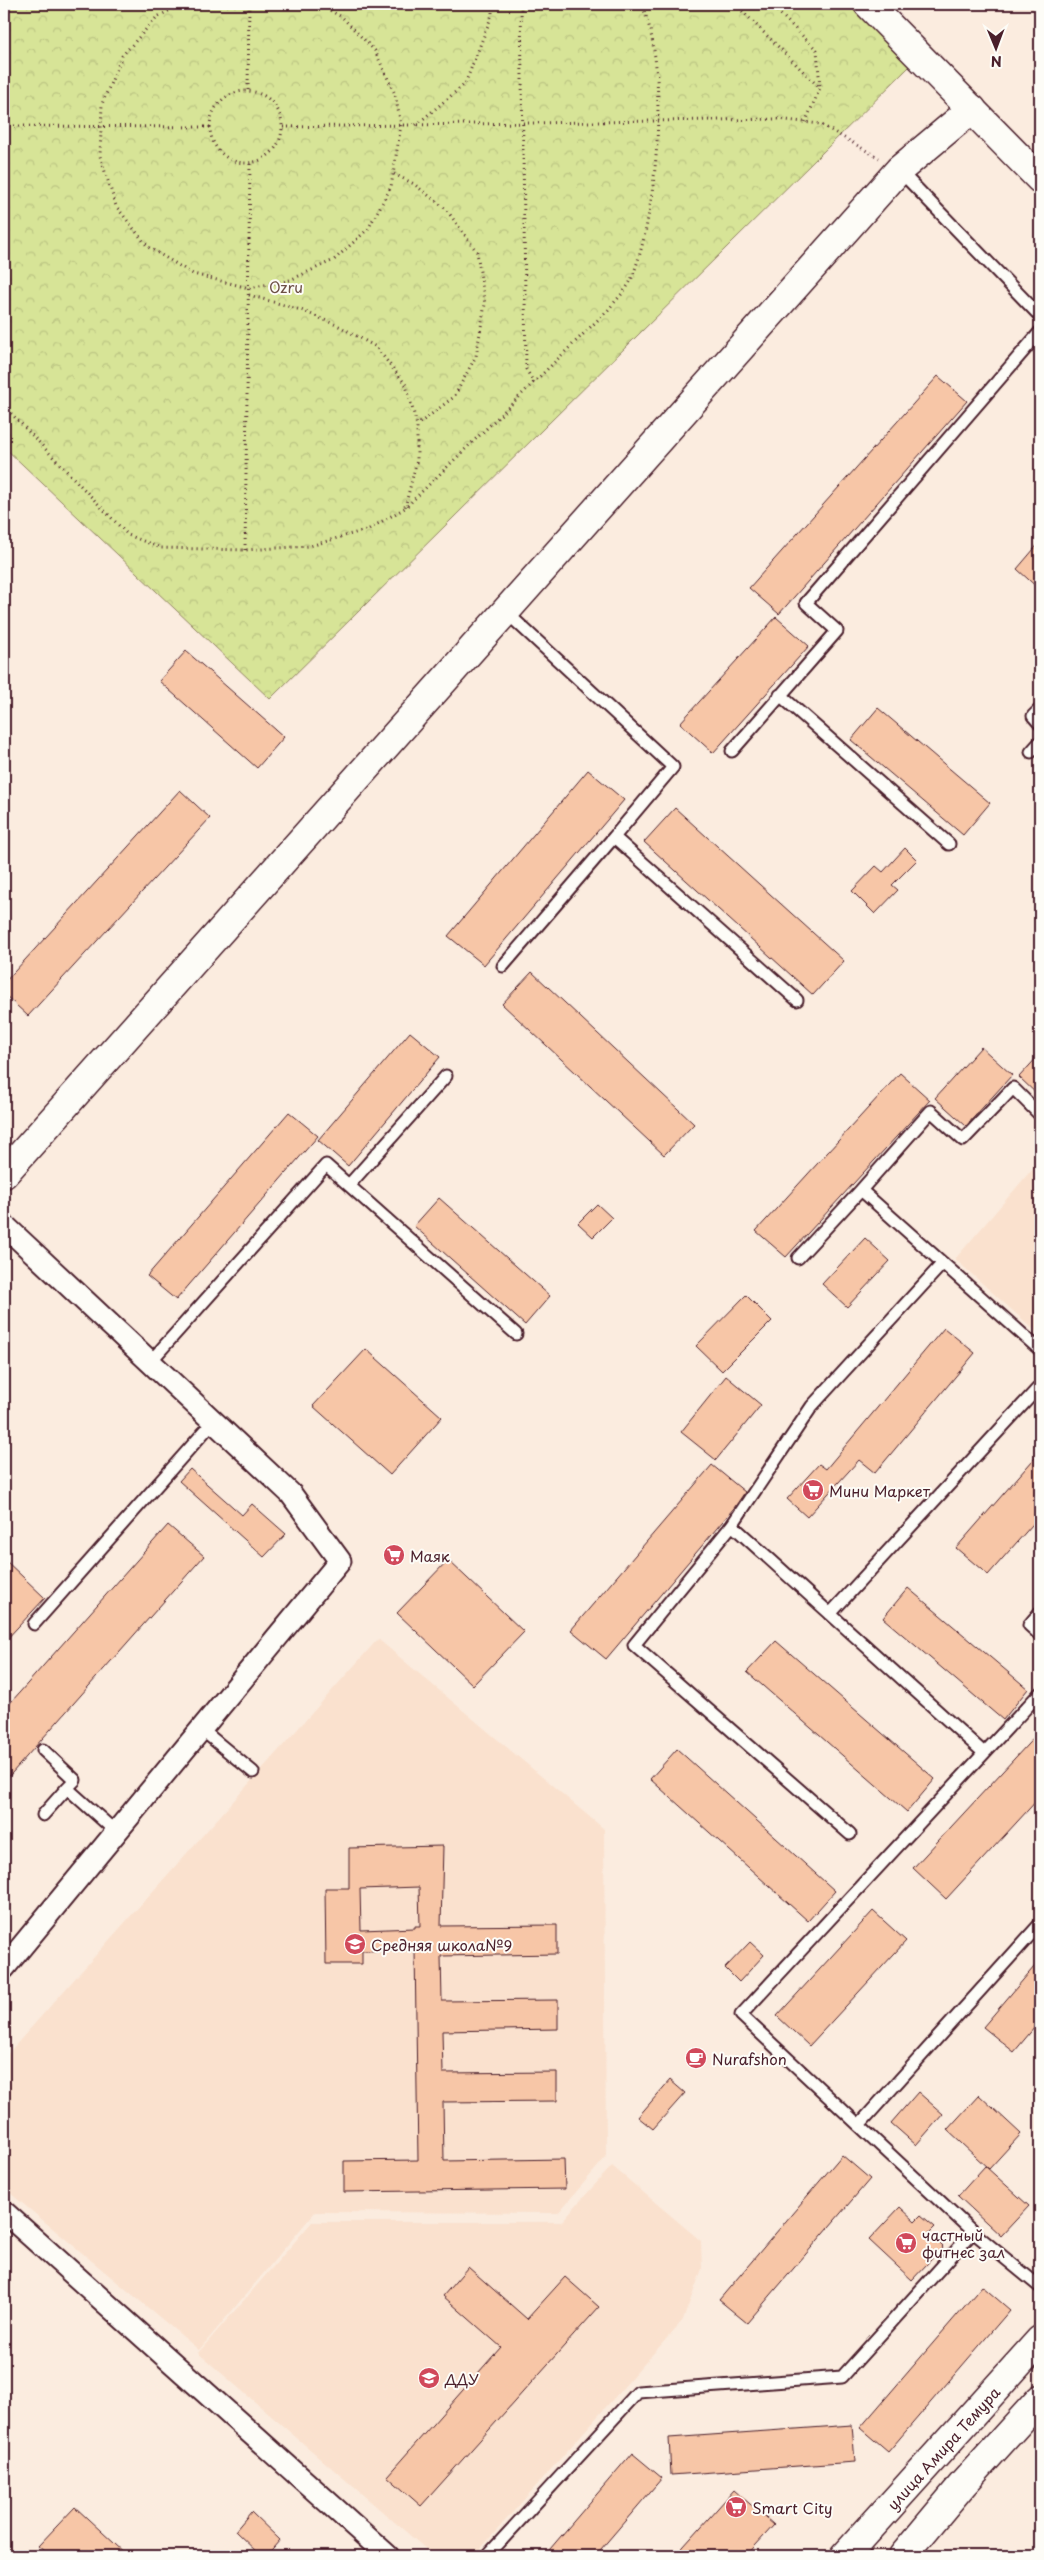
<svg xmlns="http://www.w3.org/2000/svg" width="1044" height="2560" viewBox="0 0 1044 2560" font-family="'Playpen Sans',sans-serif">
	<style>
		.built { fill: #fae1ce }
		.forest { fill: url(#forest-crowns); stroke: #908261 }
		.building { fill: #f7c6a7; stroke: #4a1f2b; fill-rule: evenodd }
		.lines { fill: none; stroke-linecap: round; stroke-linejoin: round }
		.lane-casing { stroke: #4a1f2b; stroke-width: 15 }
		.street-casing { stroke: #4a1f2b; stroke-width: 25 }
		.secondary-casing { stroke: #4a1f2b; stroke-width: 31 }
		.primary-casing { stroke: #4a1f2b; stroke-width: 31 }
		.highway-casing { stroke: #4a1f2b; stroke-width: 31 }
		.path { stroke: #4a1f2b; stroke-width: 3; stroke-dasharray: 1 4; stroke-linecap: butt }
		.lane { stroke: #fdfcf7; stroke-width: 11 }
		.street { stroke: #fdfcf7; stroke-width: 21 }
		.secondary { stroke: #fdfcf7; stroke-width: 28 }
		.primary { stroke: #fdfcf7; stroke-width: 28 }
		.highway { stroke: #fdfcf7; stroke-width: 28 }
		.labels { text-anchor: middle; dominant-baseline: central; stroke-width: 4; stroke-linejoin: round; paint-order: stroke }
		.park-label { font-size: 15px; fill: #6d5046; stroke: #fdfcf7 }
		.poi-label { font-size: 15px; fill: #4a1f2b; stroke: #fdfcf7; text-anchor: start }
		.street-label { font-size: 15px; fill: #4a1f2b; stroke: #fdfcf7 }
	</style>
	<defs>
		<pattern id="forest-crowns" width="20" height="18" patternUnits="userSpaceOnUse" patternTransform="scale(1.25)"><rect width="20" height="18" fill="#d7e497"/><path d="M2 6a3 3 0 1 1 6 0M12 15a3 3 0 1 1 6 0" fill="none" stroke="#bac382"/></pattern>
	</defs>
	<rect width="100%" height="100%" fill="#fbecdf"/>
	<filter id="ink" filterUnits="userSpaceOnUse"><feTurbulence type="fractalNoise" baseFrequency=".02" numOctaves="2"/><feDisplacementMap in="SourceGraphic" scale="10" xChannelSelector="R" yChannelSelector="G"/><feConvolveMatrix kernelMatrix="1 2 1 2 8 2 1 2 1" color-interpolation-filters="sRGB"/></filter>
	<g filter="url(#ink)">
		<path class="built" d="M1040,1160V1335L955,1259Z
			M378,1639L604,1829L606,2157L558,2213L315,2212L199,2350L4,2188V2058Z
			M612,2166L701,2241L702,2269L683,2320L474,2556H434L198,2353L312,2222H561Z"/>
		<path class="forest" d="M4,4H848L910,66L270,699L4,447Z"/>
		<path class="building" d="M938,376L967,401L779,614L749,588Z
			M1040,542V590L1017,569Z
			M776,617L809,646L713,753L680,723Z
			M186,651L284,737L257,768L159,681Z
			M878,708L990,803L963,835L851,740Z
			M588,770L624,800L484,965L448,936Z
			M180,790L210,818L28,1016L4,994V983Z
			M675,808L844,961L813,995L644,842Z
			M905,848L917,860L892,885L898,890L875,914L852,891L876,866L883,872Z
			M532,972L694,1124L664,1155L502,1004Z
			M410,1032L440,1057L348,1166L318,1140Z
			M981,1047L1012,1075L966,1126L935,1098Z
			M1040,1054V1097L1019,1077Z
			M900,1073L930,1100L786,1257L756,1231Z
			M289,1112L318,1136L176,1300L147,1276Z
			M439,1198L550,1296L525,1325L414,1226Z
			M597,1204L612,1218L593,1237L578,1223Z
			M865,1238L890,1261L847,1307L822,1284Z
			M746,1295L772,1321L722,1371L696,1346Z
			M944,1328L975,1353L875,1473L859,1460L807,1517L787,1499L819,1464L826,1469Z
			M366,1349L442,1417L390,1475L313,1406Z
			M726,1376L761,1405L716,1460L681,1432Z
			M1040,1452V1516L988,1575L956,1548Z
			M712,1465L745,1492L734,1508L606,1659L571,1630Z
			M190,1469L242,1515L252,1504L286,1534L264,1557L179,1481Z
			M168,1525L204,1556L4,1782V1710Z
			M4,1559L45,1598L4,1642Z
			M448,1560L524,1632L473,1685L397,1613Z
			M908,1588L1028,1689L1003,1720L883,1618Z
			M776,1641L935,1779L907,1812L747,1672Z
			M1040,1731V1797L946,1899L913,1868Z
			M677,1749L835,1891L808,1921L650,1779Z
			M443,1846L441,1926L557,1925V1954L441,1956L442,2001L558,2000V2029L442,2031L443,2073L557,2072V2101L443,2102L444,2161L564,2159L565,2189L344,2192V2161L418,2160L415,1950L362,1951V1964H326L325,1888H349V1848ZM419,1887L420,1926H415V1928L361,1930L360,1889Z
			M873,1911L906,1941L809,2046L777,2016Z
			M750,1942L764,1955L739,1982L725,1968Z
			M1040,1960V2021L1014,2052L983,2027Z
			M670,2080L685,2093L653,2129L638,2117Z
			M918,2092L943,2114L916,2145L891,2123Z
			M979,2095L1021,2134L989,2169L947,2130Z
			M842,2155L870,2179L747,2323L719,2300Z
			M985,2166L1029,2206L1001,2236L958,2196Z
			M900,2207L915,2221L921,2215L935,2227L929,2233L943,2247L912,2280L869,2240Z
			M468,2267L527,2319L565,2277L599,2307L421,2506L387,2476L501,2347L443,2296Z
			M982,2286L1010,2310L888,2452L860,2428Z
			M852,2425L855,2462L671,2475L669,2438Z
			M632,2453L662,2478L595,2556H544Z
			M734,2490L774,2525L746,2556H675Z
			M75,2507L128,2556H50L38,2546Z
			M251,2512L280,2540L266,2556H261L235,2531Z"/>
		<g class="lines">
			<g class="lane-casing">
				<path id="lane" d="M899,170L1040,316
					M506,612L673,767L614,837
					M780,695L949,844
					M1040,709L1033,716L1040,724
					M732,751L837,631L806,603L1040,332
					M1031,752L1040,742
					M503,966L614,837L797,1000
					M349,1185L446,1076
					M861,1190L931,1111L963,1140L1013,1088L1040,1115
					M798,1258L861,1190L1040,1350
					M150,1362L326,1165L516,1334
					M732,1525L984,1753
					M1040,1612L1029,1625L1040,1635
					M830,1614L1040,1386
					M34,1624L213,1422
					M201,1729L253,1772
					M43,1750L75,1780L67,1788
					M43,1815L67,1788L116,1832
					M850,1834L634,1645L732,1525L812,1406L943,1263
					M859,2125L1040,1924
					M973,2232L741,2015L1040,1693
					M487,2556L638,2392L842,2377L973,2232L1040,2287"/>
			</g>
			<g class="street-casing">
				<path id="street" d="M4,1225L291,1494L340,1561L4,1968
					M4,2212L388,2556"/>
			</g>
			<g class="secondary-casing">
				<path id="secondary" d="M4,1174L899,170L972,109"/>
			</g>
			<g class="primary-casing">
				<path id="primary" d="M845,2556L1040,2340
					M903,2556L963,2484L1040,2399"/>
			</g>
			<g class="highway-casing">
				<path id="highway" d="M868,4L1040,179"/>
			</g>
			<path class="path" d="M182,4L157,17L122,56L102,104L100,156L116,206L148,247L193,274L249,288L290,280L334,260L368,229L391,187L401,125L395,94L375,51L342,17L318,4
				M521,4L526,369L534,383
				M735,4L820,88
				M770,4L817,50L820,88L805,123
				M248,90L249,4
				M210 127a36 36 0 1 1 72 0a36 36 0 1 1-72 0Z
				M416,125L465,84L492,15V4
				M4,126L210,127
				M283,127L778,119L820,124L879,158
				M394,174L414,184L446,209L477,252L485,304L476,356L454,397L417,425
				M249,295L301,310L341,327L376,347L406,385L417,425V460L405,507
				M4,406L128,535L161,548L245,550L310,546L369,529L405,508L608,310C615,301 626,291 631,280C657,218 671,65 641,4
				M245,550L250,164"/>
			<use href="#lane" class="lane"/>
			<use href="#street" class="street"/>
			<use href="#secondary" class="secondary"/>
			<use href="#primary" class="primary"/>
			<use href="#highway" class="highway"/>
		</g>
	</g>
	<defs>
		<g id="supermarket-disc" transform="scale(1.125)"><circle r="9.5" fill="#d1495b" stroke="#fdfcf7"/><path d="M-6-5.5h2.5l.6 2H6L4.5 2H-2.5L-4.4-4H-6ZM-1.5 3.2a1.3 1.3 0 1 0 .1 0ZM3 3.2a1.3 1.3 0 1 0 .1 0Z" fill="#fff"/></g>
		<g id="school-disc" transform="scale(1.125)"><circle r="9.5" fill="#d1495b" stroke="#fdfcf7"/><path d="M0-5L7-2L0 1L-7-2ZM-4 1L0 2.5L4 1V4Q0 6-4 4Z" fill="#fff"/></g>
		<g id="cafe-disc" transform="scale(1.125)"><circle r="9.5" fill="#d1495b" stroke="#fdfcf7"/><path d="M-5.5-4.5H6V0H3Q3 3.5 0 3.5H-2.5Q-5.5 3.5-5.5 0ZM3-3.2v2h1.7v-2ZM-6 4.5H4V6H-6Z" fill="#fff"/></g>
	</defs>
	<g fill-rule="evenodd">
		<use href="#supermarket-disc" x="813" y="1490"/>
		<use href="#supermarket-disc" x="394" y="1555"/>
		<use href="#school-disc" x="355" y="1944"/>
		<use href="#cafe-disc" x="696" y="2058"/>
		<use href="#supermarket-disc" x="906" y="2243"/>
		<use href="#school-disc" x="429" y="2378"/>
		<use href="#supermarket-disc" x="736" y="2507"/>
	</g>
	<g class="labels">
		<g class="park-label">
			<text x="286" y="286">Ozru</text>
		</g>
		<g class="poi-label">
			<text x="829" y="1490">Мини Маркет</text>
			<text x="410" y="1555">Маяк</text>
			<text x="371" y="1944">Средняя школа№9</text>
			<text x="712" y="2058">Nurafshon</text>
			<text x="922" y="2234">частный<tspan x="922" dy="17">фитнес зал</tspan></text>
			<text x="445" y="2378">ДДУ</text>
			<text x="752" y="2507">Smart City</text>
		</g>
		<g class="street-label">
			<text transform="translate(943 2448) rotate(-48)">улица Амира Темура</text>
		</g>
	</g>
	<rect width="1044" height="2560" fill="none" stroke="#fdfcf7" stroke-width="20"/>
	<rect x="10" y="10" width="1024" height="2540" fill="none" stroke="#4a1f2b" stroke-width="2" filter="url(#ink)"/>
	<g transform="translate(996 48) rotate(179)" stroke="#fdfcf7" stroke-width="4" paint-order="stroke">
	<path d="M0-4L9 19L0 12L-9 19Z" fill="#4a1f2b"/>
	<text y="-8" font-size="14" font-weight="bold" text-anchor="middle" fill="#4a1f2b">N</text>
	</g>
</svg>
